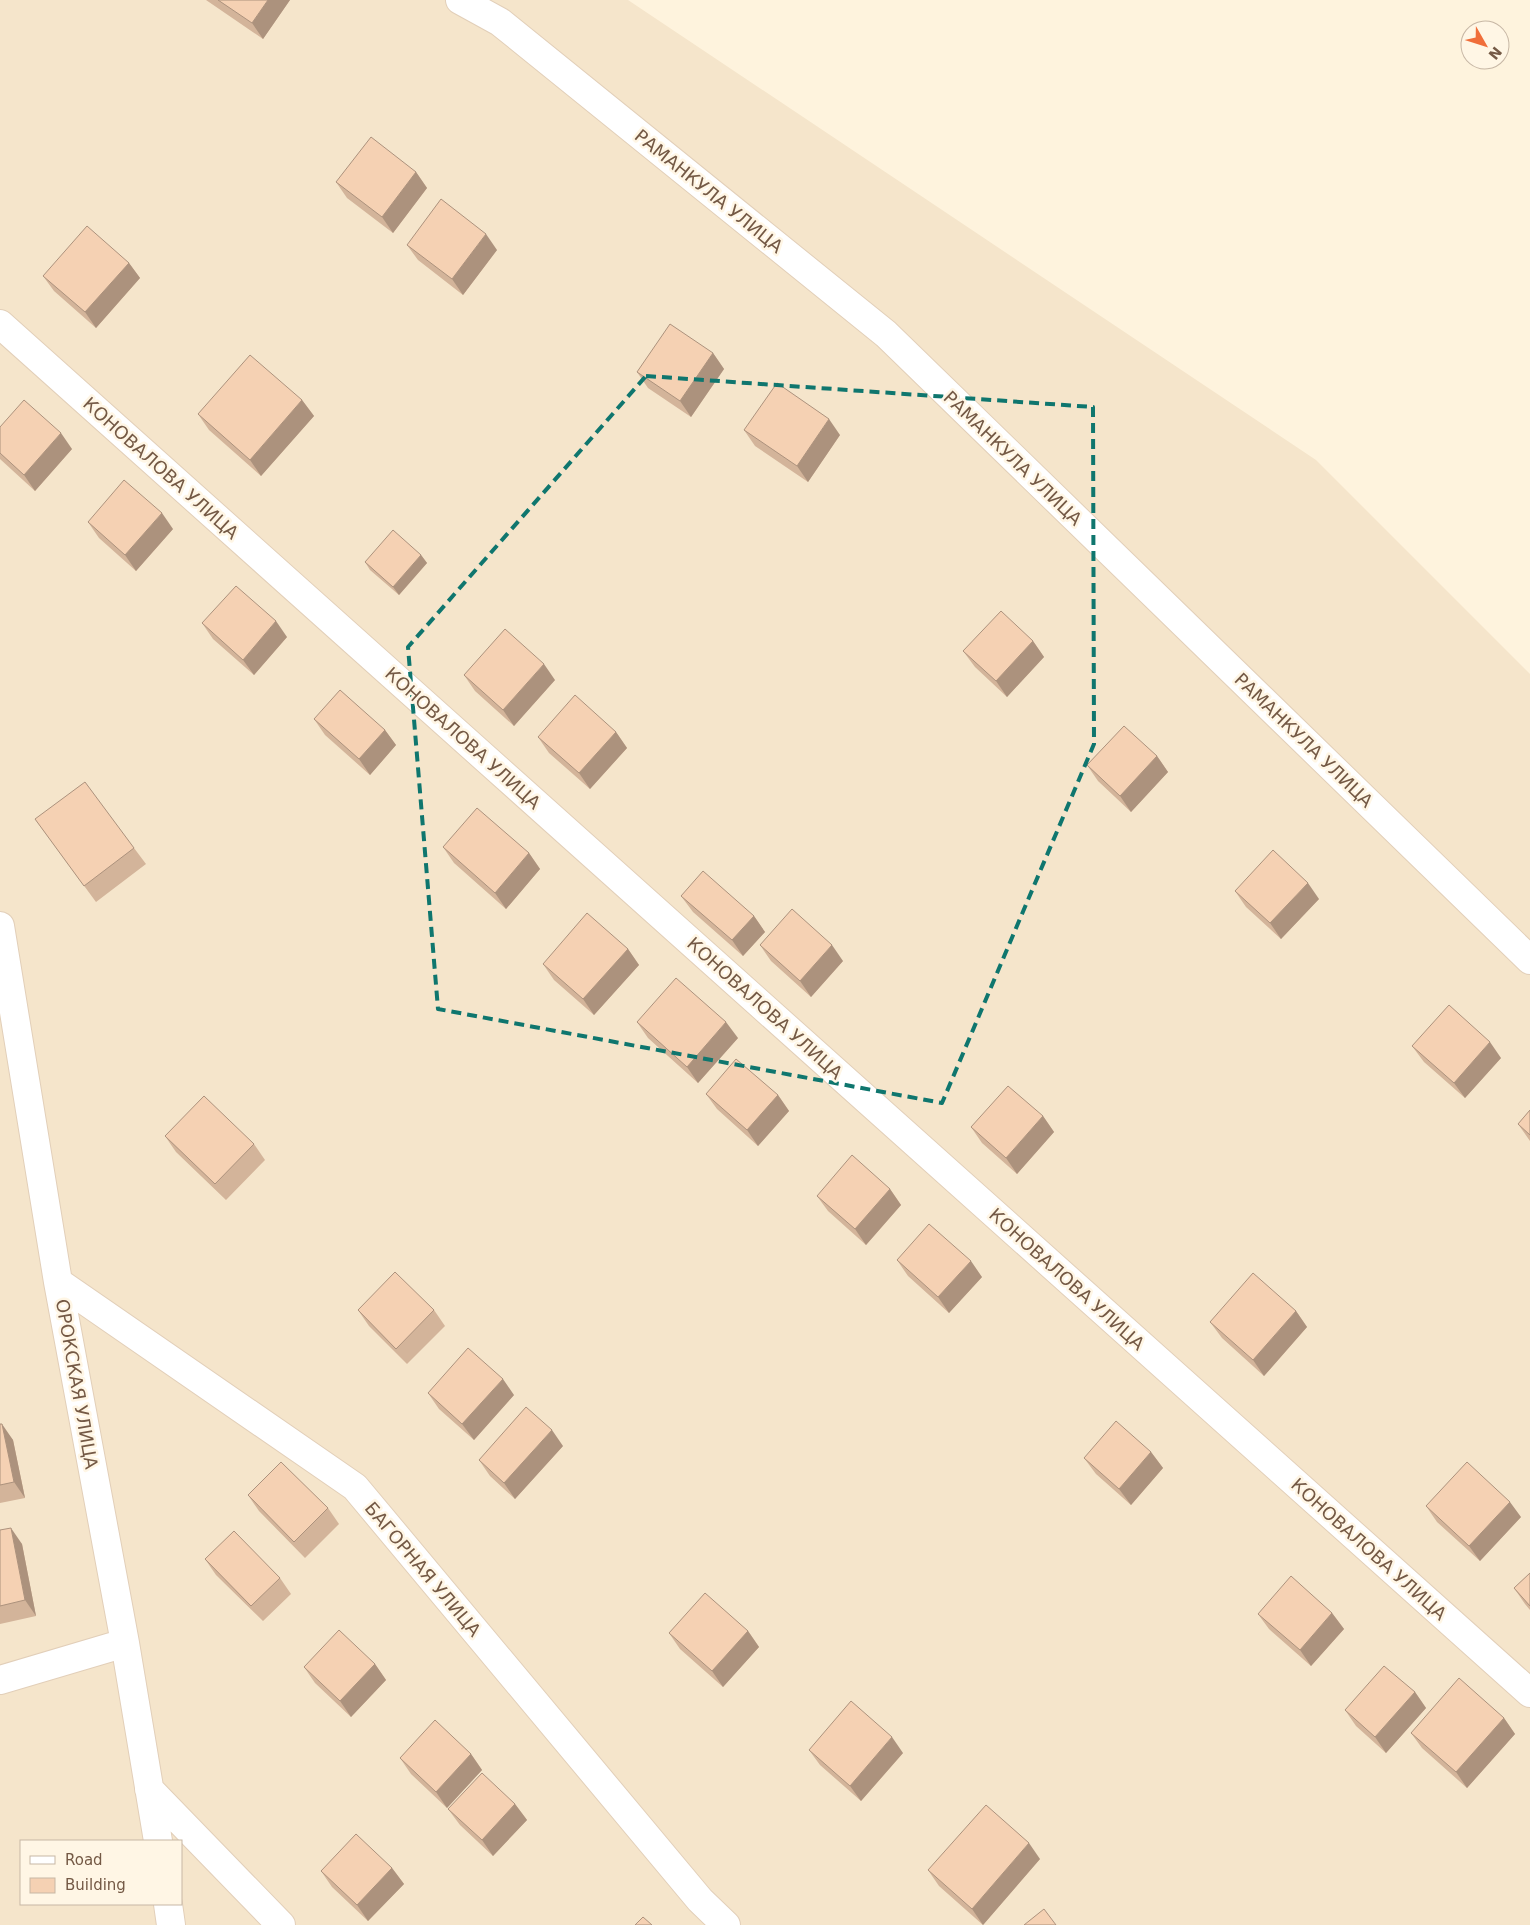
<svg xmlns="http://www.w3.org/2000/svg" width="1530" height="1925" viewBox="0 0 1530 1925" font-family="'DejaVu Sans',sans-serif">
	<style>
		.residential { fill: #f5e5cb; fill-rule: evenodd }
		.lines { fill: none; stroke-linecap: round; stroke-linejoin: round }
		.minor-casing { stroke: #e2cfb9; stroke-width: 30 }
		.minor { stroke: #fff; stroke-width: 28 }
		.wall { fill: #d3b49a }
		.shaded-wall { fill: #ac927d }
		.building { fill: #f5d1b3; stroke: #ac927d }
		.marked { fill: none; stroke: #0f766e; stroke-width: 4; stroke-dasharray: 10 6; stroke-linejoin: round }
		.labels { text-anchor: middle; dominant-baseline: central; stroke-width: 5; stroke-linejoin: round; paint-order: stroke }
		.street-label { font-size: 18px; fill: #745945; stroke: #fff6e5 }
	</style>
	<rect width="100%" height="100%" fill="#fef3dd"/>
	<path class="residential" d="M0,0H628L1316,460L1530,674V1925H0ZM21,1841H181V1904H21Z"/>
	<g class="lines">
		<g class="minor-casing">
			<path id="minor" d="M460,0L500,22L886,334L1530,960
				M0,324L1530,1693
				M0,926L58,1282L125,1643L158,1841
				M58,1282L355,1487L700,1900L726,1925
				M0,1680L125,1643
				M149,1789L281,1925
				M168,1904L171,1925"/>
		</g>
		<use href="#minor" class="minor"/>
	</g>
	<path class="wall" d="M206,0H290L263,39Z
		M416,172L427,188L393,233L347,198L336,182Z
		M407,245L497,250L463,295L418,260Z
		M129,263L140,278L96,328L54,291L43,276Z
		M713,353L724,369L691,417L648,388L637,372Z
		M302,400L314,416L261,476L209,430L198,414Z
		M0,427L72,449L35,491L0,459Z
		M744,430L840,435L808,482L755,446Z
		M88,522L173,529L136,571L99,538Z
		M421,555L427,563L399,595L370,570L365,562Z
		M202,623L287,637L254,675L213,639Z
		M1033,641L1044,657L1007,697L975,667L963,651Z
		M464,675L555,680L514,726L475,691Z
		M314,719L385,730L396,745L370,775L325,735Z
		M616,732L627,748L590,789L549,753L538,737Z
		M1157,756L1168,772L1131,812L1098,781L1087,765Z
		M35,819L134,848L146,864L96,902Z
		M443,847L529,853L540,869L506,909L454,863Z
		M1235,891L1319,899L1281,939L1246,907Z
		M681,896L754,916L765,932L743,956L693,912Z
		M760,945L843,961L811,997L771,961Z
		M628,949L639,965L594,1015L554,980L543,964Z
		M637,1022L738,1038L698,1083L648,1038Z
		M1412,1046L1501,1058L1465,1098L1424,1062Z
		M706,1094L778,1095L789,1111L758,1146L717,1109Z
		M1530,1110V1141L1518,1124Z
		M1043,1116L1054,1132L1017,1174L982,1143L971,1127Z
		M165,1136L254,1144L265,1160L226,1200L176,1152Z
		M890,1189L901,1205L866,1245L828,1211L817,1196Z
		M897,1260L982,1277L949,1313L908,1276Z
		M358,1310H434L445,1326L407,1364L369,1326Z
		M1296,1311L1307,1327L1264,1376L1222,1338L1210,1322Z
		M428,1393L514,1395L474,1440L439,1409Z
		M0,1424L13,1440L25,1498L0,1503Z
		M563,1446L515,1499L490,1476L479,1460Z
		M1151,1452L1163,1468L1131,1505L1096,1474L1084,1458Z
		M248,1495L328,1508L339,1524L305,1558L259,1511Z
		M1426,1506L1521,1517L1480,1561L1437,1522Z
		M0,1530L22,1544L36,1616L0,1624Z
		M205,1559L280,1578L291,1594L263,1621L216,1575Z
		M1530,1573V1610L1525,1604L1514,1588Z
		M1332,1613L1344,1629L1311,1666L1269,1629L1258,1614Z
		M748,1631L759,1647L723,1687L680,1649L669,1633Z
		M375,1664L386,1680L351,1717L315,1683L304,1667Z
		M1415,1692L1426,1708L1386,1753L1356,1726L1345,1710Z
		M1504,1718L1515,1734L1467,1788L1422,1748L1411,1733Z
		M809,1750L903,1753L861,1801L820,1765Z
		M471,1754L482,1770L447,1808L411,1774L400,1758Z
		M515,1804L527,1820L493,1856L460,1825L448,1809Z
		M1040,1859L983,1925L939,1886L928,1870Z
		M392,1868L404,1884L368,1921L332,1887L321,1871Z"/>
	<path class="shaded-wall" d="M268,0H290L263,39L252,23Z
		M416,172L427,188L393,233L382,217Z
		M486,234L497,250L463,295L452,279Z
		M129,263L140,278L96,328L85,312Z
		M713,353L724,369L691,417L680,401Z
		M302,400L314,416L261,476L250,460Z
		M829,419L840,435L808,482L797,466Z
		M61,433L72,449L35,491L24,475Z
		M162,513L173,529L136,571L125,555Z
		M421,555L427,563L399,595L393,587Z
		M276,621L287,637L254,675L243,660Z
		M1033,641L1044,657L1007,697L996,681Z
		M544,664L555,680L514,726L503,710Z
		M385,730L396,745L370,775L359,759Z
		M616,732L627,748L590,789L579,773Z
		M1157,756L1168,772L1131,812L1120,796Z
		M529,853L540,869L506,909L495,893Z
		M1308,883L1319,899L1281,939L1270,923Z
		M754,916L765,932L743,956L732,940Z
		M832,945L843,961L811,997L800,981Z
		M628,949L639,965L594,1015L583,999Z
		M726,1022L738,1038L698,1083L687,1067Z
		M1490,1042L1501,1058L1465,1098L1454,1083Z
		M778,1095L789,1111L758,1146L747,1130Z
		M1043,1116L1054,1132L1017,1174L1006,1158Z
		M890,1189L901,1205L866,1245L855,1229Z
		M971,1261L982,1277L949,1313L938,1297Z
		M1296,1311L1307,1327L1264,1376L1253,1360Z
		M503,1379L514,1395L474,1440L462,1424Z
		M2,1424L13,1440L25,1498L14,1482Z
		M552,1430L563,1446L515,1499L504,1483Z
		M1151,1452L1163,1468L1131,1505L1119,1489Z
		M1510,1502L1521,1517L1480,1561L1469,1546Z
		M11,1528L22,1544L36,1616L25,1600Z
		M1332,1613L1344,1629L1311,1666L1300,1650Z
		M748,1631L759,1647L723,1687L712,1671Z
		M375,1664L386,1680L351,1717L340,1701Z
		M1415,1692L1426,1708L1386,1753L1375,1737Z
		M1504,1718L1515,1734L1467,1788L1456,1772Z
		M892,1737L903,1753L861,1801L850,1786Z
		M471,1754L482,1770L447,1808L436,1792Z
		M515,1804L527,1820L493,1856L482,1840Z
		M1029,1843L1040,1859L983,1925L972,1909Z
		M392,1868L404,1884L368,1921L357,1905Z"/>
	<path class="building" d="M218,0H268L252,23Z
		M371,137L416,172L382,217L336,182Z
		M441,199L486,234L452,279L407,245Z
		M87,226L129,263L85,312L43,276Z
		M670,324L713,353L680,401L637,372Z
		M250,355L302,400L250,460L198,414Z
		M777,383L829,419L797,466L744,430Z
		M24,400L61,433L24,475L0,453V427Z
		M124,480L162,513L125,555L88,522Z
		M393,530L421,555L393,587L365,562Z
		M236,586L276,621L243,660L202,623Z
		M1001,611L1033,641L996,681L963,651Z
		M505,629L544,664L503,710L464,675Z
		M340,690L385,730L359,759L314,719Z
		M575,695L616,732L579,773L538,737Z
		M1124,726L1157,756L1120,796L1087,765Z
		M85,782L134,848L84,886L35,819Z
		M477,808L529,853L495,893L443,847Z
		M1273,850L1308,883L1270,923L1235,891Z
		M703,871L754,916L732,940L681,896Z
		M792,909L832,945L800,981L760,945Z
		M587,913L628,949L583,999L543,964Z
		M676,978L726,1022L687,1067L637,1022Z
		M1449,1005L1490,1042L1454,1083L1412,1046Z
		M736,1059L778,1095L747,1130L706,1094Z
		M1008,1086L1043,1116L1006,1158L971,1127Z
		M204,1096L254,1144L215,1184L165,1136Z
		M1530,1110V1135L1518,1124Z
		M852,1155L890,1189L855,1229L817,1196Z
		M929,1224L971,1261L938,1297L897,1260Z
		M395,1272L434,1310L396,1349L358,1310Z
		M1253,1273L1296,1311L1253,1360L1210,1322Z
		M468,1348L503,1379L462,1424L428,1393Z
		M526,1407L552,1430L504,1483L479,1460Z
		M1116,1421L1151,1452L1119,1489L1084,1458Z
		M0,1424H2L14,1482L0,1485Z
		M281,1462L328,1508L294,1542L248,1495Z
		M1467,1462L1510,1502L1469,1546L1426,1506Z
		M11,1528L25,1600L0,1606V1530Z
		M234,1531L280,1578L251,1606L205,1559Z
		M1530,1573V1606L1514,1588Z
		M1291,1576L1332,1613L1300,1650L1258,1614Z
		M705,1593L748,1631L712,1671L669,1633Z
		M339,1630L375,1664L340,1701L304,1667Z
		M1384,1666L1415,1692L1375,1737L1345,1710Z
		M1459,1678L1504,1718L1456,1772L1411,1733Z
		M851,1701L892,1737L850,1786L809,1750Z
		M435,1720L471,1754L436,1792L400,1758Z
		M482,1773L515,1804L482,1840L448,1809Z
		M986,1805L1029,1843L972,1909L928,1870Z
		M356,1834L392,1868L357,1905L321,1871Z
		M1044,1909L1056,1925H1024Z
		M643,1917L652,1925H635Z"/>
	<path class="marked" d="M646,376L1093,407L1094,744L942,1103L438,1009L408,647Z"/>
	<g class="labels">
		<g class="street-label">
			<text transform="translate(709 191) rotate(39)">РАМАНКУЛА УЛИЦА</text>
			<text transform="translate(1013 458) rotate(44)">РАМАНКУЛА УЛИЦА</text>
			<text transform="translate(161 468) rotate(42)">КОНОВАЛОВА УЛИЦА</text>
			<text transform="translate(463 738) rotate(42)">КОНОВАЛОВА УЛИЦА</text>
			<text transform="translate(1304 740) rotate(44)">РАМАНКУЛА УЛИЦА</text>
			<text transform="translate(765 1008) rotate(42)">КОНОВАЛОВА УЛИЦА</text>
			<text transform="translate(1067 1279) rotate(42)">КОНОВАЛОВА УЛИЦА</text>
			<text transform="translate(77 1384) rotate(80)">ОРОКСКАЯ УЛИЦА</text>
			<text transform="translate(1369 1549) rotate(42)">КОНОВАЛОВА УЛИЦА</text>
			<text transform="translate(423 1569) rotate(50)">БАГОРНАЯ УЛИЦА</text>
		</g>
	</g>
	<rect x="20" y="1840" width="162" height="65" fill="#fff6e5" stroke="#c7b7a5"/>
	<rect x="30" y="1856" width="25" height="8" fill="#ffffff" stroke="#c7b7a5"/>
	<text x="65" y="1865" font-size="15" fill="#745945">Road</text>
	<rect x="30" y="1878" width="25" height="15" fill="#f5d1b3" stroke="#c7b7a5"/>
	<text x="65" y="1890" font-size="15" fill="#745945">Building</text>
	<g transform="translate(1485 45) rotate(129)"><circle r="24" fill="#fff6e5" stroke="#c7b7a5"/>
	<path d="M0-4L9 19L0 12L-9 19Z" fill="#f06e3a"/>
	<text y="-8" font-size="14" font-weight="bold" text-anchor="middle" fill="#745945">N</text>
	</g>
</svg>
